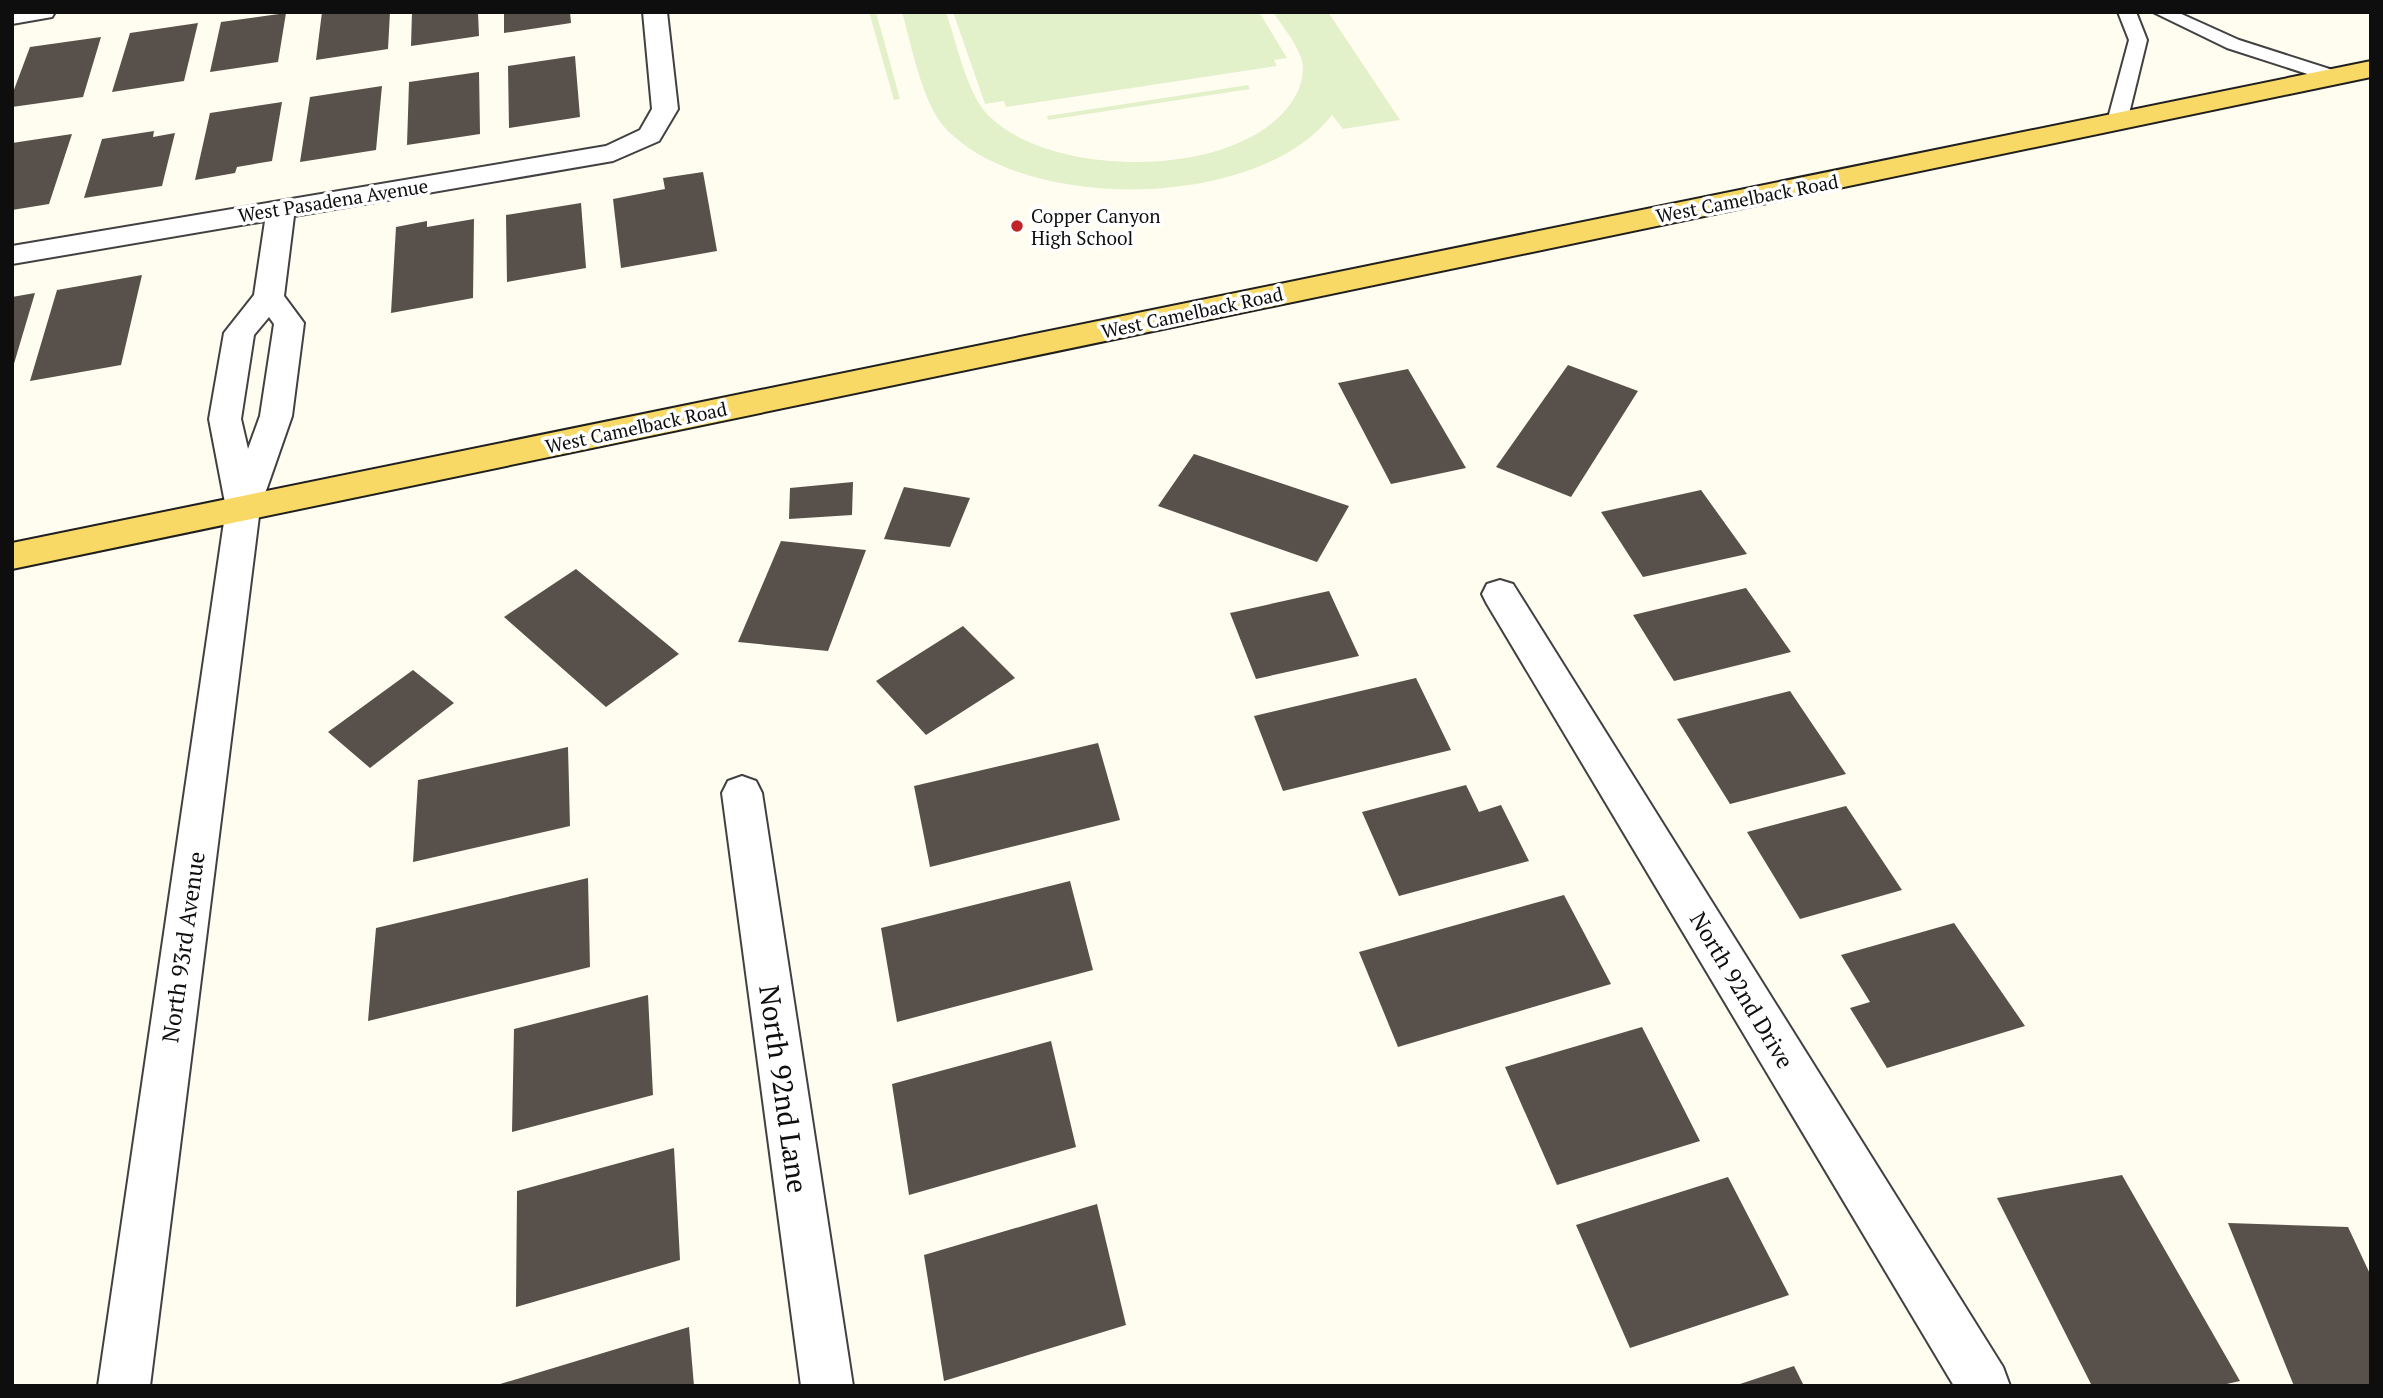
<svg xmlns="http://www.w3.org/2000/svg" width="2383" height="1398" viewBox="0 0 2383 1398" font-family="'PT Serif',serif">
	<style>
		.pitch { fill: #e3f1cb }
		.building { fill: #57504b }
		.lines { fill: none; stroke-linecap: round; stroke-linejoin: round }
		.service-casing { stroke: #414141; stroke-width: 4 }
		.minor-casing { stroke: #414141; stroke-width: 4 }
		.primary-casing { stroke: #1f1f1f; stroke-width: 4 }
		.service { fill: #fff; fill-rule: evenodd }
		.minor { fill: #fff; fill-rule: evenodd }
		.primary { fill: #f8d966; fill-rule: evenodd }
		.poi-dot { fill: #bf2528; stroke: #fff; stroke-width: 2.5 }
		.labels { text-anchor: middle; dominant-baseline: central; stroke-width: 7; stroke-linejoin: round; paint-order: stroke }
		.far-street-label { font-size: 19px; fill: #0e0e0e; stroke: #fff }
		.far-poi-label { font-size: 19px; fill: #0e0e0e; stroke: #fff; text-anchor: start }
		.street-label { font-size: 23px; fill: #0e0e0e; stroke: #fff }
		.near-street-label { font-size: 28px; fill: #0e0e0e; stroke: #fff }
	</style>
	<rect width="100%" height="100%" fill="#fffcf0"/>
	<path class="pitch" d="M869,12H876L900,99L894,100Z
		M902,12H946C956,41 967,94 988,115C1050,179 1238,180 1291,103C1300,90 1306,73 1301,58C1296,42 1282,26 1273,12H1328L1400,120L1343,129L1332,115C1260,209 1029,214 947,130C922,104 912,47 902,12Z
		M953,12H1259L1287,58L1274,60L1277,66L1006,107L1004,101L985,104Z
		M1248,85L1250,89L1048,120L1047,116Z"/>
	<path class="building" d="M322,12H390L388,49L316,60Z
		M412,12H478L479,36L411,46Z
		M504,12H570L571,23L504,33Z
		M286,13L278,62L210,72L221,22Z
		M198,23L184,81L112,92L130,33Z
		M101,37L83,97L12,107V95L30,47Z
		M575,56L580,117L509,128L508,66Z
		M479,72L480,134L407,145L409,82Z
		M382,86L376,150L300,162L310,97Z
		M282,102L272,161L237,167L235,173L195,180L210,113Z
		M154,131L153,137L175,133L162,186L84,198L102,139Z
		M72,134L49,204L12,210V143Z
		M703,172L717,251L621,268L613,199L665,189L663,178Z
		M581,203L586,268L507,282L506,215Z
		M474,219L473,298L391,313L396,227L427,221V227Z
		M142,275L121,365L30,381L57,290Z
		M35,293L13,367H12V297Z
		M1568,365L1638,391L1571,497L1496,467Z
		M1408,369L1466,468L1391,484L1338,383Z
		M1194,454L1349,506L1317,562L1158,506Z
		M853,482L852,515L789,519L790,488Z
		M904,487L970,498L950,547L884,539Z
		M1701,490L1747,554L1643,577L1601,512Z
		M781,541L866,550L828,651L738,642Z
		M576,569L679,654L606,707L504,617Z
		M1746,588L1791,652L1674,681L1633,615Z
		M1329,591L1359,656L1256,679L1230,613Z
		M963,626L1015,678L926,735L876,681Z
		M413,670L454,703L370,768L328,732Z
		M1416,678L1451,750L1283,791L1254,716Z
		M1790,691L1846,774L1730,804L1677,719Z
		M1098,743L1120,820L930,867L914,786Z
		M568,747L570,826L413,862L418,780Z
		M1466,785L1479,812L1501,805L1529,861L1399,896L1362,812Z
		M1846,806L1902,890L1800,919L1747,832Z
		M588,878L590,967L368,1021L376,928Z
		M1070,881L1093,970L897,1022L881,928Z
		M1564,895L1611,984L1398,1047L1359,952Z
		M1954,923L2025,1026L1887,1068L1850,1008L1870,1002L1841,955Z
		M648,995L653,1095L512,1132L514,1029Z
		M1642,1027L1700,1141L1557,1185L1505,1067Z
		M1051,1041L1076,1147L909,1195L892,1084Z
		M674,1148L680,1260L516,1307L517,1191Z
		M2122,1175L2240,1381L2218,1386H2092L1997,1198Z
		M1728,1177L1789,1295L1630,1348L1576,1225Z
		M1097,1204L1126,1325L944,1381L924,1255Z
		M2228,1223L2348,1227L2371,1276V1386H2294Z
		M689,1327L694,1386H497V1385Z
		M1794,1366L1804,1386H1737V1385Z"/>
	<g class="lines">
		<g class="service-casing">
			<path id="service" d="M2118,12H2136L2147,40L2127,122L2117,128L2107,122L2129,40Z
				M2153,12H2177L2239,40L2342,73L2344,77L2335,83L2227,48Z"/>
		</g>
		<g class="minor-casing">
			<path id="minor" d="M12,12H55L52,17L12,24Z
				M643,12H667L678,109L659,141L613,161L294,216L284,296L304,323L292,416L260,508L150,1386H98L226,508L209,419L224,333L254,295L265,221L12,264V246L606,146L640,130L652,109ZM269,317L274,324L260,416L248,449L241,419L254,335Z
				M1500,580L1513,584L2003,1367L2010,1386H1954L1487,604L1482,594L1487,584Z
				M742,776L756,781L762,793L853,1386H801L722,793L728,781Z"/>
		</g>
		<g class="primary-casing">
			<path id="primary" d="M2371,61V77L12,569V543Z"/>
		</g>
		<use href="#service" class="service"/>
		<use href="#minor" class="minor"/>
		<use href="#primary" class="primary"/>
	</g>
	<circle class="poi-dot" cx="1017" cy="226" r="7"/>
	<g class="labels">
		<g class="far-street-label">
			<text transform="translate(1747 198) rotate(-11)">West Camelback Road</text>
			<text transform="translate(333 200) rotate(-9)">West Pasadena Avenue</text>
			<text transform="translate(1192 312) rotate(-12)">West Camelback Road</text>
			<text transform="translate(636 427) rotate(-12)">West Camelback Road</text>
		</g>
		<g class="far-poi-label">
			<text x="1031" y="215">Copper Canyon<tspan x="1031" dy="22">High School</tspan></text>
		</g>
		<g class="street-label">
			<text transform="translate(183 947) rotate(-82)">North 93rd Avenue</text>
			<text transform="translate(1742 990) rotate(59)">North 92nd Drive</text>
		</g>
		<g class="near-street-label">
			<text transform="translate(784 1089) rotate(82)">North 92nd Lane</text>
		</g>
	</g>
	<rect width="2383" height="1398" fill="none" stroke="#0e0e0e" stroke-width="28"/>
</svg>
